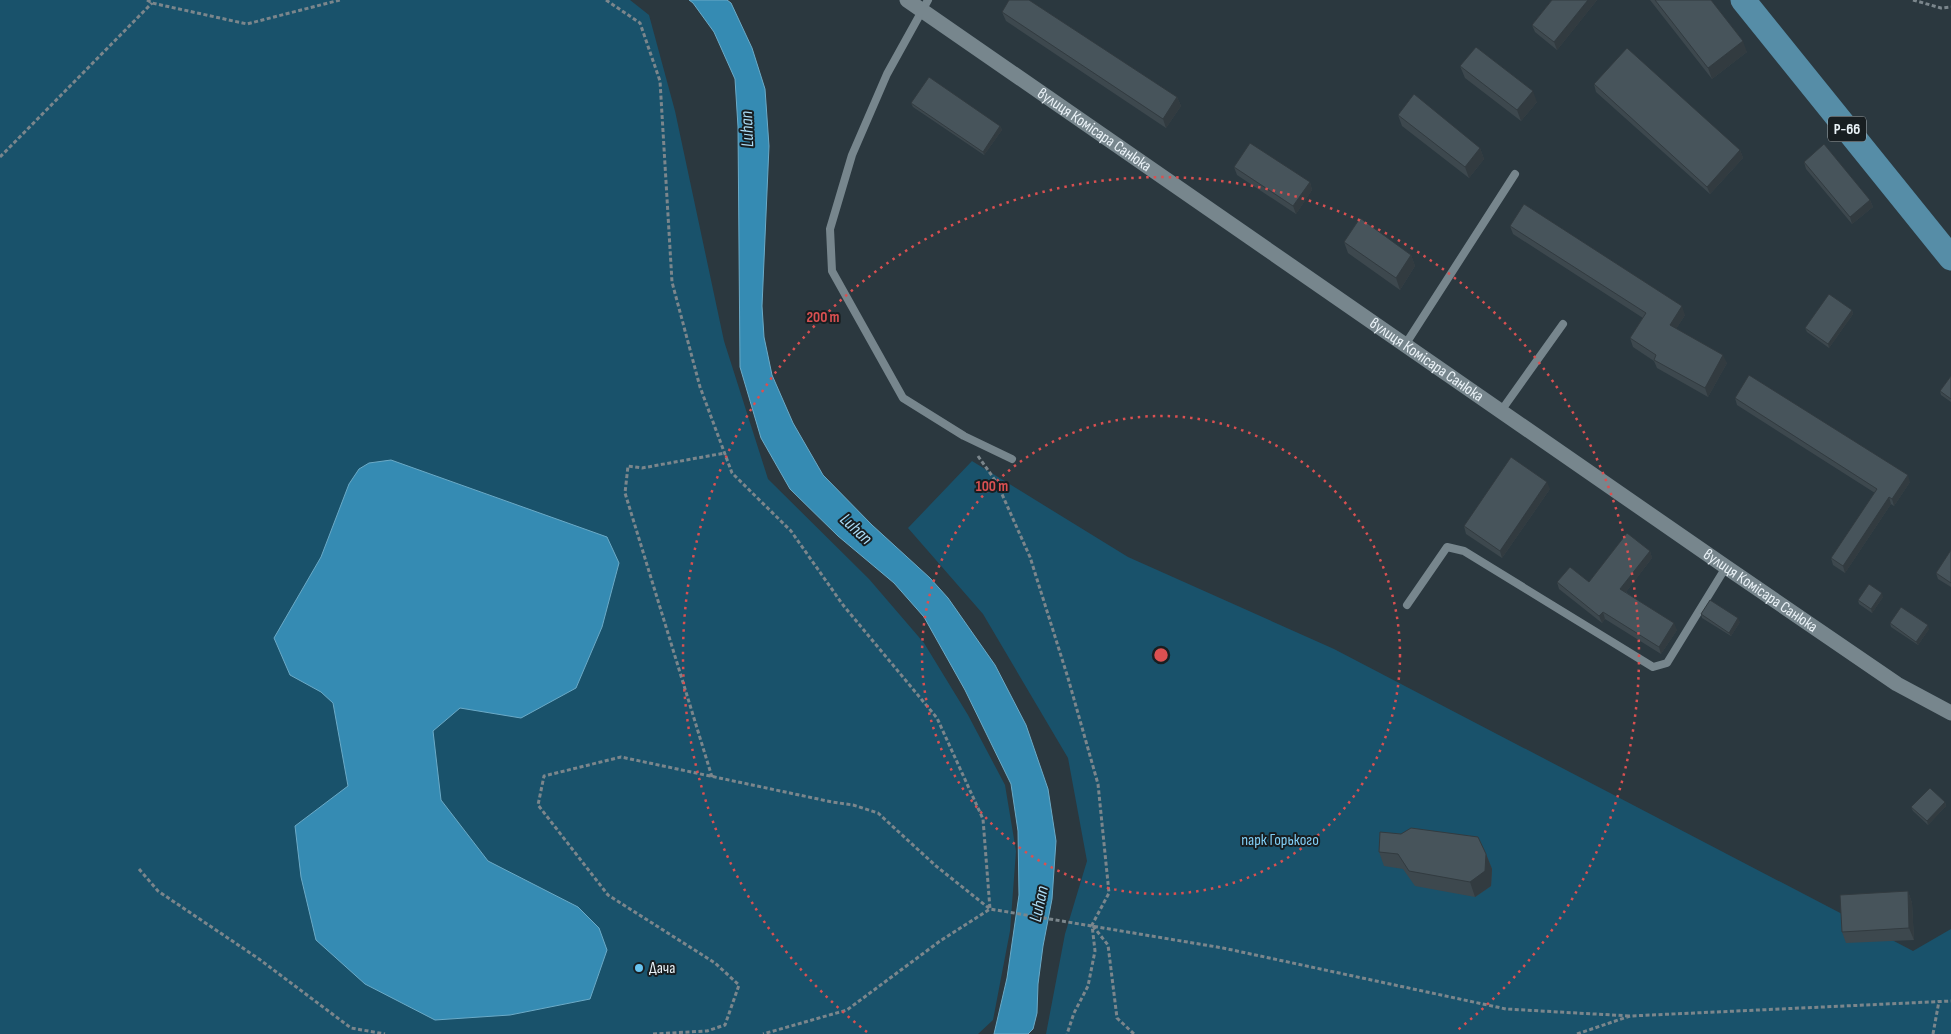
<svg xmlns="http://www.w3.org/2000/svg" width="1951" height="1034" viewBox="0 0 1951 1034" font-family="'Sofia Sans Condensed',sans-serif">
	<style>
		.green { fill: #19526b }
		.water { fill: #358bb3; stroke: #6baac7 }
		.lines { fill: none; stroke-linecap: round; stroke-linejoin: round }
		.path { stroke: #7b868c; stroke-width: 3; stroke-dasharray: 4 2.5; stroke-linecap: butt }
		.service { stroke: #77868d; stroke-width: 8 }
		.minor { stroke: #77868d; stroke-width: 15 }
		.primary { stroke: #568da7; stroke-width: 25 }
		.wall { fill: #3d484e }
		.shaded-wall { fill: #323b40 }
		.building { fill: #47545b; stroke: #323b40 }
		.ring { fill: none; stroke: #da5051; stroke-width: 2.5; stroke-dasharray: 2.5 5 }
		.poi-dot { fill: #68c4f0; stroke: #181e21; stroke-width: 2 }
		.labels { text-anchor: middle; dominant-baseline: central; stroke-width: 4; stroke-linejoin: round; paint-order: stroke }
		.shield { fill: #181e21; stroke: #abb2b7; stroke-width: 1 }
		.shield-label { font-size: 15px; font-weight: bold; fill: #eaf2f7 }
		.street-label { font-size: 16px; fill: #eaf2f7; stroke: #181e21 }
		.park-label { font-size: 16px; fill: #80cdf4; stroke: #181e21 }
		.poi-label { font-size: 16px; fill: #eaf2f7; stroke: #181e21; text-anchor: start }
		.water-label { font-size: 18px; font-style: italic; fill: #abdcf6; stroke: #181e21 }
		.centre { fill: #da5051; stroke: #181e21; stroke-width: 2.5 }
		.ring-label { font-size: 15px; text-anchor: middle; font-weight: bold; fill: #da5051; stroke: #181e21; stroke-width: 4; stroke-linejoin: round; paint-order: stroke }
	</style>
	<rect width="100%" height="100%" fill="#2b383f"/>
	<path class="green" d="M0,0H630L649,15L675,111L724,341L768,479L869,579L924,643L968,715L1005,785L1016,851L1010,931L993,1020L978,1034H0Z
		M972,461L1128,557L1334,649L1913,951L1951,929V1034H1046L1065,934L1087,861L1068,758L983,614L908,528Z"/>
	<path class="water" d="M689,0H727L731,3L752,48L765,89L769,146L762,306L764,337L772,375L793,423L823,475L872,525L930,578L948,598L995,665L1026,725L1048,789L1056,841L1052,899L1043,946L1038,984L1037,1013L1033,1029L1028,1034H994L1007,978L1019,895L1018,831L1011,784L965,690L924,617L894,583L838,536L790,489L761,438L740,367L738,127L735,79L714,32L693,3Z
		M391,460L607,537L619,563L602,627L576,688L521,718L460,708L433,731L441,800L488,861L578,907L599,928L607,950L590,999L510,1015L435,1020L365,984L316,940L301,877L295,826L348,786L333,703L321,692L290,675L274,638L321,557L349,484L359,469L369,463Z"/>
	<g class="lines">
		<path class="path" d="M147,0L152,3L247,24L340,0
			M606,0L640,23L660,81L672,282L700,387L732,473L791,531L843,605L937,718L983,819L990,909L940,941L847,1010L763,1034
			M1913,0L1941,8L1951,7
			M0,157L152,3
			M978,456L997,483L1030,557L1068,678L1098,784L1109,893L1092,925L1095,951L1088,986L1074,1013L1067,1034
			M712,777L625,493L628,466L642,468L725,453
			M139,869L158,891L259,959L351,1028L385,1034
			M1093,926L1108,945L1117,1018L1134,1034
			M653,1034L707,1031L725,1025L739,985L715,963L608,895L538,805L544,776L621,757L832,802L853,805L878,813L936,866L990,909L1223,948L1506,1009L1630,1016
			M1577,1034L1630,1016L1951,1001
			M1933,1034L1939,1001"/>
		<path class="service" d="M928,0L887,74L852,155L830,229L832,271L903,398L964,436L1012,459
			M1405,345L1515,174
			M1501,411L1563,324
			M1407,605L1447,547L1464,551L1653,667L1667,663L1726,567"/>
		<path class="minor" id="s1" d="M907,0L1726,567L1897,684L1951,713"/>
		<path class="primary" d="M1743,0L1951,258"/>
	</g>
	<path class="wall" d="M1552,0H1597L1557,50L1535,32L1532,25Z
		M1650,0H1711L1747,52L1712,79Z
		M1002,12L1177,97L1181,106L1166,128L1006,21Z
		M1460,66L1537,102L1521,121L1465,78Z
		M1594,84L1740,150L1743,158L1710,194L1596,92Z
		M911,103L1000,126L1002,130L984,155L913,107Z
		M1398,115L1480,148L1484,159L1469,178L1402,126Z
		M1804,162L1870,200L1873,207L1852,224L1806,169Z
		M1234,167L1310,182L1312,190L1296,214L1237,175Z
		M1510,226L1685,315L1676,329L1727,363L1708,397L1657,368L1654,361L1633,347L1630,338L1643,318L1513,234Z
		M1344,242L1411,255L1415,266L1400,290L1348,253Z
		M1852,310L1853,314L1829,348L1807,332L1805,328Z
		M1951,376V402L1941,395L1940,391Z
		M1735,398L1910,482L1894,506L1891,504L1845,573L1833,565L1831,558L1875,493L1737,405Z
		M1550,489L1502,558L1466,534L1464,526Z
		M1951,550V587L1938,579L1936,573Z
		M1650,551L1652,558L1626,592L1677,630L1661,654L1605,619L1602,623L1559,589L1557,582H1589Z
		M1883,597L1872,613L1859,604L1858,600Z
		M1701,614L1740,622L1731,636L1702,618Z
		M1890,623L1929,629L1918,645L1891,627Z
		M1945,802L1946,806L1928,825L1913,811L1911,807Z
		M1379,852L1486,854L1492,869L1491,886L1475,897L1415,886L1403,869L1384,866Z
		M1908,891L1912,903L1914,940L1846,943L1842,932Z"/>
	<path class="shaded-wall" d="M1588,0H1597L1557,50L1554,42Z
		M1743,41L1747,52L1712,79L1708,68Z
		M1533,91L1537,102L1521,121L1517,110Z
		M1177,97L1181,106L1166,128L1163,119Z
		M1000,126L1002,130L984,155L983,152Z
		M1480,148L1484,159L1469,178L1465,167Z
		M1740,150L1743,158L1710,194L1707,187Z
		M1310,182L1312,190L1296,214L1293,206Z
		M1870,200L1873,207L1852,224L1850,217Z
		M1411,255L1415,266L1400,290L1396,278Z
		M1682,306L1685,315L1673,334L1670,325Z
		M1852,310L1853,314L1829,348L1828,344Z
		M1723,355L1727,363L1708,397L1705,388Z
		M1908,475L1910,482L1894,506L1892,499Z
		M1547,482L1550,489L1502,558L1500,551Z
		M1889,497L1891,504L1845,573L1843,566Z
		M1650,551L1652,558L1623,596L1620,589Z
		M1882,593L1883,597L1872,613L1871,609Z
		M1603,612L1605,619L1602,623L1599,616Z
		M1738,618L1740,622L1731,636L1729,633Z
		M1674,623L1677,630L1661,654L1659,647Z
		M1928,625L1929,629L1918,645L1916,642Z
		M1945,802L1946,806L1928,825L1927,821Z
		M1486,854L1492,869L1491,886L1475,897L1470,882Z
		M1908,891L1912,903L1914,940L1909,928Z"/>
	<path class="building" d="M1009,0H1029L1177,97L1163,119L1002,12Z
		M1552,0H1588L1554,42L1532,25Z
		M1655,0H1711L1743,41L1708,68Z
		M1476,47L1533,91L1517,110L1460,66Z
		M1627,48L1740,150L1707,187L1594,84Z
		M929,77L1000,126L983,152L911,103Z
		M1414,94L1480,148L1465,167L1398,115Z
		M1250,143L1310,182L1293,206L1234,167Z
		M1824,144L1870,200L1850,217L1804,162Z
		M1524,204L1682,306L1670,325L1723,355L1705,388L1654,360L1656,355L1630,338L1646,313L1510,226Z
		M1360,218L1411,255L1396,278L1344,242Z
		M1829,294L1852,310L1828,344L1805,328Z
		M1749,375L1908,475L1892,499L1889,497L1843,566L1831,558L1877,489L1735,398Z
		M1951,376V399L1940,391Z
		M1511,457L1547,482L1500,551L1464,526Z
		M1627,533L1650,551L1620,589L1674,623L1659,647L1603,612L1599,616L1557,582L1570,567L1589,582Z
		M1951,550V583L1936,573Z
		M1869,584L1882,593L1871,609L1858,600Z
		M1710,600L1738,618L1729,633L1701,614Z
		M1901,607L1928,625L1916,642L1890,623Z
		M1930,788L1945,802L1927,821L1911,807Z
		M1411,828L1478,837L1486,854L1485,871L1470,882L1409,871L1398,854L1379,852L1380,832L1401,834Z
		M1908,891L1909,928L1842,932L1840,895Z"/>
	<g class="ring">
		<circle cx="1161" cy="655" r="239"/>
		<path d="M867 1032A478 478 0 1 1 1455 1032"/>
	</g>
	<circle class="poi-dot" cx="639" cy="968" r="5"/>
	<g class="labels">
		<rect class="shield" x="1828" y="116.5" width="38" height="25" rx="4"/>
		<g class="shield-label">
			<text x="1847" y="129">Р-66</text>
		</g>
		<g class="street-label">
			<text stroke="none"><textPath href="#s1" startOffset="228">вулиця Комісара Санюка</textPath></text>
			<text stroke="none"><textPath href="#s1" startOffset="632">вулиця Комісара Санюка</textPath></text>
			<text stroke="none"><textPath href="#s1" startOffset="1038">вулиця Комісара Санюка</textPath></text>
		</g>
		<g class="park-label">
			<text x="1280" y="840">парк Горького</text>
		</g>
		<g class="poi-label">
			<text x="649" y="968">Дача</text>
		</g>
		<g class="water-label">
			<text transform="translate(747 129) rotate(-92)">Luhan</text>
			<text transform="translate(856 529) rotate(43)">Luhan</text>
			<text transform="translate(1039 904) rotate(-78)">Luhan</text>
		</g>
	</g>
	<circle cx="1161" cy="655" r="8" class="centre"/>
	<g class="ring-label">
		<text x="823" y="322">200 m</text>
		<text x="992" y="491">100 m</text>
	</g>
</svg>
